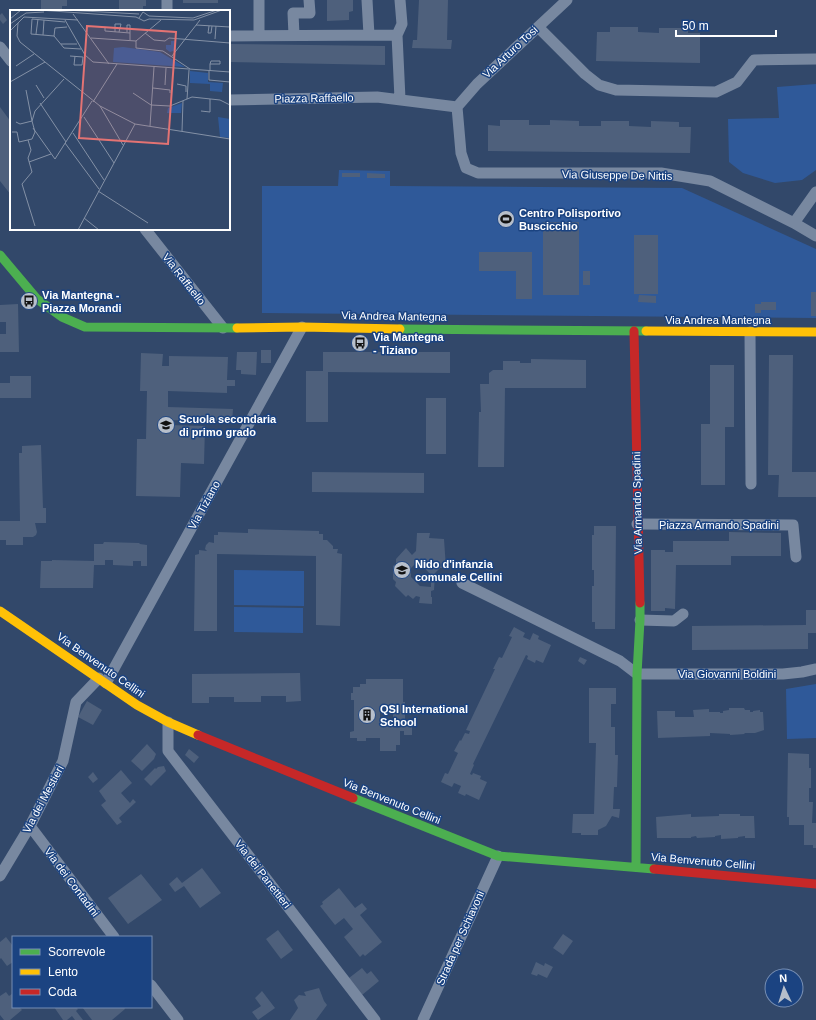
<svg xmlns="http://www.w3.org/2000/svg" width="816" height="1020" viewBox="0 0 816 1020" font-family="Helvetica,sans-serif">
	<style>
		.green { fill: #2f5999 }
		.building { fill: #4e607c; fill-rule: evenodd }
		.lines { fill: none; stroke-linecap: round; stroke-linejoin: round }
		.street { stroke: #7888a0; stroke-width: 11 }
		.fast { stroke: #4caf50; stroke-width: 9 }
		.slow { stroke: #ffc107; stroke-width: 9 }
		.jam { stroke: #c62828; stroke-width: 9 }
		.labels { text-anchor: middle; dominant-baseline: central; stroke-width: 3; stroke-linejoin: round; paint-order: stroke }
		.street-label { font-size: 11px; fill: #fff; stroke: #1b4381 }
		.poi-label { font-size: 11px; font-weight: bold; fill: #fff; stroke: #1b4381; text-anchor: start }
		.inset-road { fill: none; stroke: #8491a6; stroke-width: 1 }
		.view { fill: #e47373; fill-opacity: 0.15; stroke: #e47373; stroke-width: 2 }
		.inset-edge { fill: none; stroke: #fff; stroke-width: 2 }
	</style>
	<rect width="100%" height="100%" fill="#32486a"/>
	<path class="green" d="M816,84V170L802,180L775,183L743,173L729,162L728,119L779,118L777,87Z
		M339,170L390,171V186L682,188L816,249V318L262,313V186H338Z
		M234,570L304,571V606L234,605Z
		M234,607L303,608V633L234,632Z
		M816,684V738L787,739L786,689Z"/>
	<path class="building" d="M41,0H67V6H62V11H41Z
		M119,0H146V6H143V11H123L122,9H119Z
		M183,0H218V3H183Z
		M327,0H353V11L349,12V20L327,21Z
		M419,0H448L447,40H452L451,49L412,48L413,40H417Z
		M2,13L7,20L3,24L0,20V15Z
		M610,27H638V32L659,33V28H688V33H700V63L596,61L597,32H610Z
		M229,44L385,46V65L229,62Z
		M0,107L11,122V195L0,181Z
		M500,120H529V125H550V120L579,121V126H601V121H629V126L651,127V121L679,122V127H691L690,153L488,151V125L500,126Z
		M342,173H360V177H342Z
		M367,173L385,174V178H367Z
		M543,222H579V295H543Z
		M634,235H658V294H634Z
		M479,252H532V299H516V271H479Z
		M583,271H590V285H583Z
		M811,292H816V316H811Z
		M639,295L656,296V303L638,302Z
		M761,302H776V310H761V313H755V304H761Z
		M18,304L19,352H0V334H6V322H0V305Z
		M261,350H271V363H261Z
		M237,352H257L256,375L241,374V370H236Z
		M323,352H450V373L328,372V422H306V371H323Z
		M141,353L163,354L162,366H169V356L228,357L227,380H235V386H227V393L168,391V407L233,409L232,422L168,420L167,425L205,426L204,464L181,463L180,497L136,496L137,439H146L147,391H140Z
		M769,355H793L792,472H816V497H778L779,475H768Z
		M531,359L586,360V388H505L504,467H478L479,412H481L480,384H489V373L493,370H503V361H520V363H531Z
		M710,365H734V427H725V485H701V424H710Z
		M10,376H31V398H0V383H10Z
		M426,398H446V454H426Z
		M41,445L43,508H46V523H35L37,532L36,535L33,537H23V545H6V540H0V521H20L19,453H22V446Z
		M312,472L424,473V493L312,492Z
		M594,526H616L615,629H595V622H592V586H594V570H592V535H594Z
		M248,529L319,531V534H323V540H327L333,546V549H338L337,553L342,554L340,626L316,625V556L217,554V631H194L195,555L199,554V550L207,551L205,549L206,545L209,542L214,543V535H218V532L248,533Z
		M729,532L781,533V556H731V565H676L675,609L665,608V611H651V550H665V552H673V541H729Z
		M417,533H430L429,538L444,539L446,568H440L435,573L434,590L431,591V597H432V604L419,603L420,597L416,596L413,599L408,595L406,597L395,586L396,582L393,579V566L396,564V559L406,548L412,555L416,551ZM418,561L431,575V587L420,586L411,577V568Z
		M104,542L139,543L140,544L147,545V566H141V561H133V566L113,565V560H105V565H94L93,588H40L41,561H52V560L94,561V544H103Z
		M806,610H816V633H808V649L692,650V626L806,625Z
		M514,627L525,633L523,637L530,640L533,633L539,636L538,639L551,645L543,663L536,660L535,663L527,659L528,656L526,655L473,764L474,765L470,774L472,775L473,773L481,776L480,779L487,782L479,800L466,794L465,796L458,793L461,786L454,783L452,787L441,782L445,773L448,774L458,753L454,751L460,740L461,741L465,733L469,734L470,731L466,730L495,669H493L499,657L502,658L512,637L509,636Z
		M580,657L587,660L584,665L578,661Z
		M300,673L301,701L286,702V696H261V702H234V697H209V703H192V674Z
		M366,679H403V702H405V723H412V735H404V731H400V745H396V751H380V738H366V741H357V738H350V732L354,731V700H351V693H353V687H360V684H366ZM380,708H393V724L380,723Z
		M589,688H616V704H611V727H615V755H618L617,787H614L613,809H620L619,818L612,816L606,826L598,830V835H581V833H572L573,814H594L596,743H589Z
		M87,701L102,710L93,725L78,717Z
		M729,708H744L745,710H750V712H753V711L760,710V712H763L764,730L755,733H744L745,734L730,735V734L710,733V736L658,738L657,711H675V717H694L693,710L709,709V712H720V713H723V711L729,710Z
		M147,744L156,754L154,759L142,771L131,761Z
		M189,749L199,757L194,763L185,755Z
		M788,753L809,754V768H811V788H809V802H813L812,823H816V848H813V845H804V825H789V817H787Z
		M164,766L166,771L151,786L144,779L155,768L156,769L158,767Z
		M121,770L132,783L121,793L130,803L133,799L136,802L119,818L122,822L117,825L101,805L106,801L99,791Z
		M93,772L98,779L93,783L88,777Z
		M691,814V817L719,816V814H740V816H754L755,838H745V836L738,837V838L721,839V835L715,836V837L697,838L696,836L691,837V838H657L656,817Z
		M202,868L221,893L200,908L184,886L175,892L169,884L177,877L182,883Z
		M141,874L162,900L128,924L108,898Z
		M339,888L355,908L362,903L367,909L360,915L382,942L365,956L363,954L360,957L344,937L353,929L344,918L335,925L320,906L323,904L322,902Z
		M278,930L293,950L281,959L266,939Z
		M563,934L573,941L563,955L553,948Z
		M6,937L13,946V962L7,966L1,958L0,959V942Z
		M536,962L544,966L545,963L553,967L547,978L538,974L537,976L531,974Z
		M362,968L367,974L371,971L379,981L362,995L349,978Z
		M319,988L324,1001L327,1005L316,1020H290L298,1008L294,1000L299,995L306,996L304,992Z
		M262,991L275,1008L258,1020L252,1012L261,1006L255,998Z
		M6,992L9,996L13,993V1007H21L20,1008L22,1010L10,1020H4L0,1015V996Z
		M54,1007H76L78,1009L76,1011L83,1020H75L72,1016L67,1020H63Z
		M82,1007H124L125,1009L112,1020H92Z"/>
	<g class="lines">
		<path class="street" d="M167,0V11
			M259,0V35
			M367,0L369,35
			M538,27L585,74L599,85L616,90L716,92L737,82L754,60L816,59
			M294,35L293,13H310L309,0
			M397,35L402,24L400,0
			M229,36L397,35L400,99
			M0,47L11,61
			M229,100L377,97L457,107
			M457,107L461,153L466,168L478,173H661L710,181L794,223L816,236
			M457,107L477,84L567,0
			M794,223L816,192
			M145,229L223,328
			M750,332L751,484
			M637,524L793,525L796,557
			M462,583L620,661L637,674H783L802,672L816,669
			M640,620L674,621L683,614
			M106,683L302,327
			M168,722V751L375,1020
			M30,826L114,937
			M0,876L30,826L63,761L76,702L99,678
			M151,985L178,1020
			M423,1020L498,856"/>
		<path class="fast" d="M0,255L37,299L62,317L85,327L237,328
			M400,329L646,331
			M353,798L498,856L654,869
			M636,867L637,674L640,620V603"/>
		<path class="slow" d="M237,328L302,327L400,329
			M646,331L816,332
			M0,611L137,705L168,722L198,735"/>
		<path class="jam" d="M634,331L640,603
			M198,735L353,798
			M654,869L816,884"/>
	</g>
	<defs>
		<g id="stadium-disc" transform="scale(0.9)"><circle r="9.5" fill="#b7bfcb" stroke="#1b4381"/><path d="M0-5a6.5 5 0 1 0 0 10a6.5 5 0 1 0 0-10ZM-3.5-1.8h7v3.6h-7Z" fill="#111"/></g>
		<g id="bus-disc" transform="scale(0.9)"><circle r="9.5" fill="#b7bfcb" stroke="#1b4381"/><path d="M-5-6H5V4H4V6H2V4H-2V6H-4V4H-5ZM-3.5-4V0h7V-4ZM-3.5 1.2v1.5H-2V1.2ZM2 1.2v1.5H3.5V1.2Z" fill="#111"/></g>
		<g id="school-disc" transform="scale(0.9)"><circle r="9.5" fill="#b7bfcb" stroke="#1b4381"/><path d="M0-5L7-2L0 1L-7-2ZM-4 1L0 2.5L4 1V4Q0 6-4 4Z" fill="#111"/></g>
		<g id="building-disc" transform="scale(0.9)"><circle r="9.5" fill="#b7bfcb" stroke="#1b4381"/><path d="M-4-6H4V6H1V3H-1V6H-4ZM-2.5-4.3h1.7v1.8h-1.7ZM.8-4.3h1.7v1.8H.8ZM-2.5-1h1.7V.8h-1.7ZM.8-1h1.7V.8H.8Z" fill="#111"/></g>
	</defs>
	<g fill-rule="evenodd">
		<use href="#stadium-disc" x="506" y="219"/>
		<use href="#bus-disc" x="29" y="301"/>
		<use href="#bus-disc" x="360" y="343"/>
		<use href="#school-disc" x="166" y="425"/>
		<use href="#school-disc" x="402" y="570"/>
		<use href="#building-disc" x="367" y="715"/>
	</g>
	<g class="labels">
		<g class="street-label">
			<text transform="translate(510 52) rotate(-43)">Via Arturo Tosi</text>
			<text transform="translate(314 98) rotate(-1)">Piazza Raffaello</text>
			<text transform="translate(617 175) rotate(1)">Via Giuseppe De Nittis</text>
			<text transform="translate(184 279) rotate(52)">Via Raffaello</text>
			<text transform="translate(394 316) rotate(1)">Via Andrea Mantegna</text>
			<text x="718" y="320">Via Andrea Mantegna</text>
			<text transform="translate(637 503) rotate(-91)">Via Armando Spadini</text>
			<text transform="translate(204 505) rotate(-61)">Via Tiziano</text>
			<text x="719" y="525">Piazza Armando Spadini</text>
			<text transform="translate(101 665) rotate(35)">Via Benvenuto Cellini</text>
			<text x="727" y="674">Via Giovanni Boldini</text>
			<text transform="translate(43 799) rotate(-62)">Via dei Mestieri</text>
			<text transform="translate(392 801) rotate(22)">Via Benvenuto Cellini</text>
			<text transform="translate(703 861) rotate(5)">Via Benvenuto Cellini</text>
			<text transform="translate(263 874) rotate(52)">Via dei Panettieri</text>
			<text transform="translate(72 882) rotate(53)">Via dei Contadini</text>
			<text transform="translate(460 938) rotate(-66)">Strada per Schiavoni</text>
		</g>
		<g class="poi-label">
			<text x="519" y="213">Centro Polisportivo<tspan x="519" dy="13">Buscicchio</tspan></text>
			<text x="42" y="295">Via Mantegna -<tspan x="42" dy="13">Piazza Morandi</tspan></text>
			<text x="373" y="337">Via Mantegna<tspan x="373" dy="13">- Tiziano</tspan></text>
			<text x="179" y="419">Scuola secondaria<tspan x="179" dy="13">di primo grado</tspan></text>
			<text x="415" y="564">Nido d'infanzia<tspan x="415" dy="13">comunale Cellini</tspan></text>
			<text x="380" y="709">QSI International<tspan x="380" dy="13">School</tspan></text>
		</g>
	</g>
	<g transform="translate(10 10)">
		<rect width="220" height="220" fill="#32486a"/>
		<path d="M161,31H166V40L160,42L156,39V35H161ZM113,37L150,42L175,57L103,52L104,38ZM180,61L198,63V72L213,73L212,82L200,81V74L180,73ZM172,93L171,103H157L158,98ZM208,107L220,109V128L210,127Z" fill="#2f5999"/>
		<path class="inset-road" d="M29,0L126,7L134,11L139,9L184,10L212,0M55,0L129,4M63,4L99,54M129,8L133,2L139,6L183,8L207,0M0,9L11,0M55,10L75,45L83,52L220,62M55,12L22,9L21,24L44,26L54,38L71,39M8,13L7,26L10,32L90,96L125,114L220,129M0,14L16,3L34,2M186,15L220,17M199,16L198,23H201L202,16M95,17V21L120,23V30M0,21L14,7L68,10M105,22V14H111L109,22M117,22V15H120V23M135,23L144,30L155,31L159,28L220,33M26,24L28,9M33,25L34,10M44,26L45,18L57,17M81,28L126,31M205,29L206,16M126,31V38L153,41L180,59M126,31L151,10M51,34H67M60,46L73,47M65,46L64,55H72L73,47M162,46L190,10M6,56L24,44M199,61V70L220,72M200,61V54H210V51H201L200,54M0,72L35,52M167,74L176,76V82M26,75L34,88M155,75L156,58M143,78L160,80V83M123,83L141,95L160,96L182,87L210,90L220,95M177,89L179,60M83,92L107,54M30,93L56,132M90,96L113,135M191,101L200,102V89M74,107L104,153M6,112L10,114L22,111L16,80M140,116L144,57M23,118L45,149L82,91M172,121L173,91M2,122H7L9,132L22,129L25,122L22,111L25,101L54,69M63,123L94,170M18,130L21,140L18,148L22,162L12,174L25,216M55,133L89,179M19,152L41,144M88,181L138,213M74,208L89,220M68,220L125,114"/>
		<path class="view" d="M77,16L166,22L158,134L69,128Z"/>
		<rect width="220" height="220" class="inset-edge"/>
	</g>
	<rect x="12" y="936" width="140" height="72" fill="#1b4381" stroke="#768eb3"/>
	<rect x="20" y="949" width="20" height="6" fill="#4caf50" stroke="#768eb3"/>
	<text x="48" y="956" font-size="12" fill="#ffffff">Scorrevole</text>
	<rect x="20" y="969" width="20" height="6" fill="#ffc107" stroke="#768eb3"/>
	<text x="48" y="976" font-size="12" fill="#ffffff">Lento</text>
	<rect x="20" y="989" width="20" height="6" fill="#c62828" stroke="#768eb3"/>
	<text x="48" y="996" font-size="12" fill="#ffffff">Coda</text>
	<g transform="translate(784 988) rotate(356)"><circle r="19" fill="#1b4381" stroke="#768eb3"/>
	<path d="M0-3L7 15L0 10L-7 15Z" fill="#b7bfcb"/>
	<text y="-6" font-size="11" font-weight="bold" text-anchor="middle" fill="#ffffff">N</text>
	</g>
	<path d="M676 30v6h100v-6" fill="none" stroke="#ffffff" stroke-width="2"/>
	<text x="682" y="30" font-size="12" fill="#ffffff" stroke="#1b4381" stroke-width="3" paint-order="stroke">50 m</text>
</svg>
